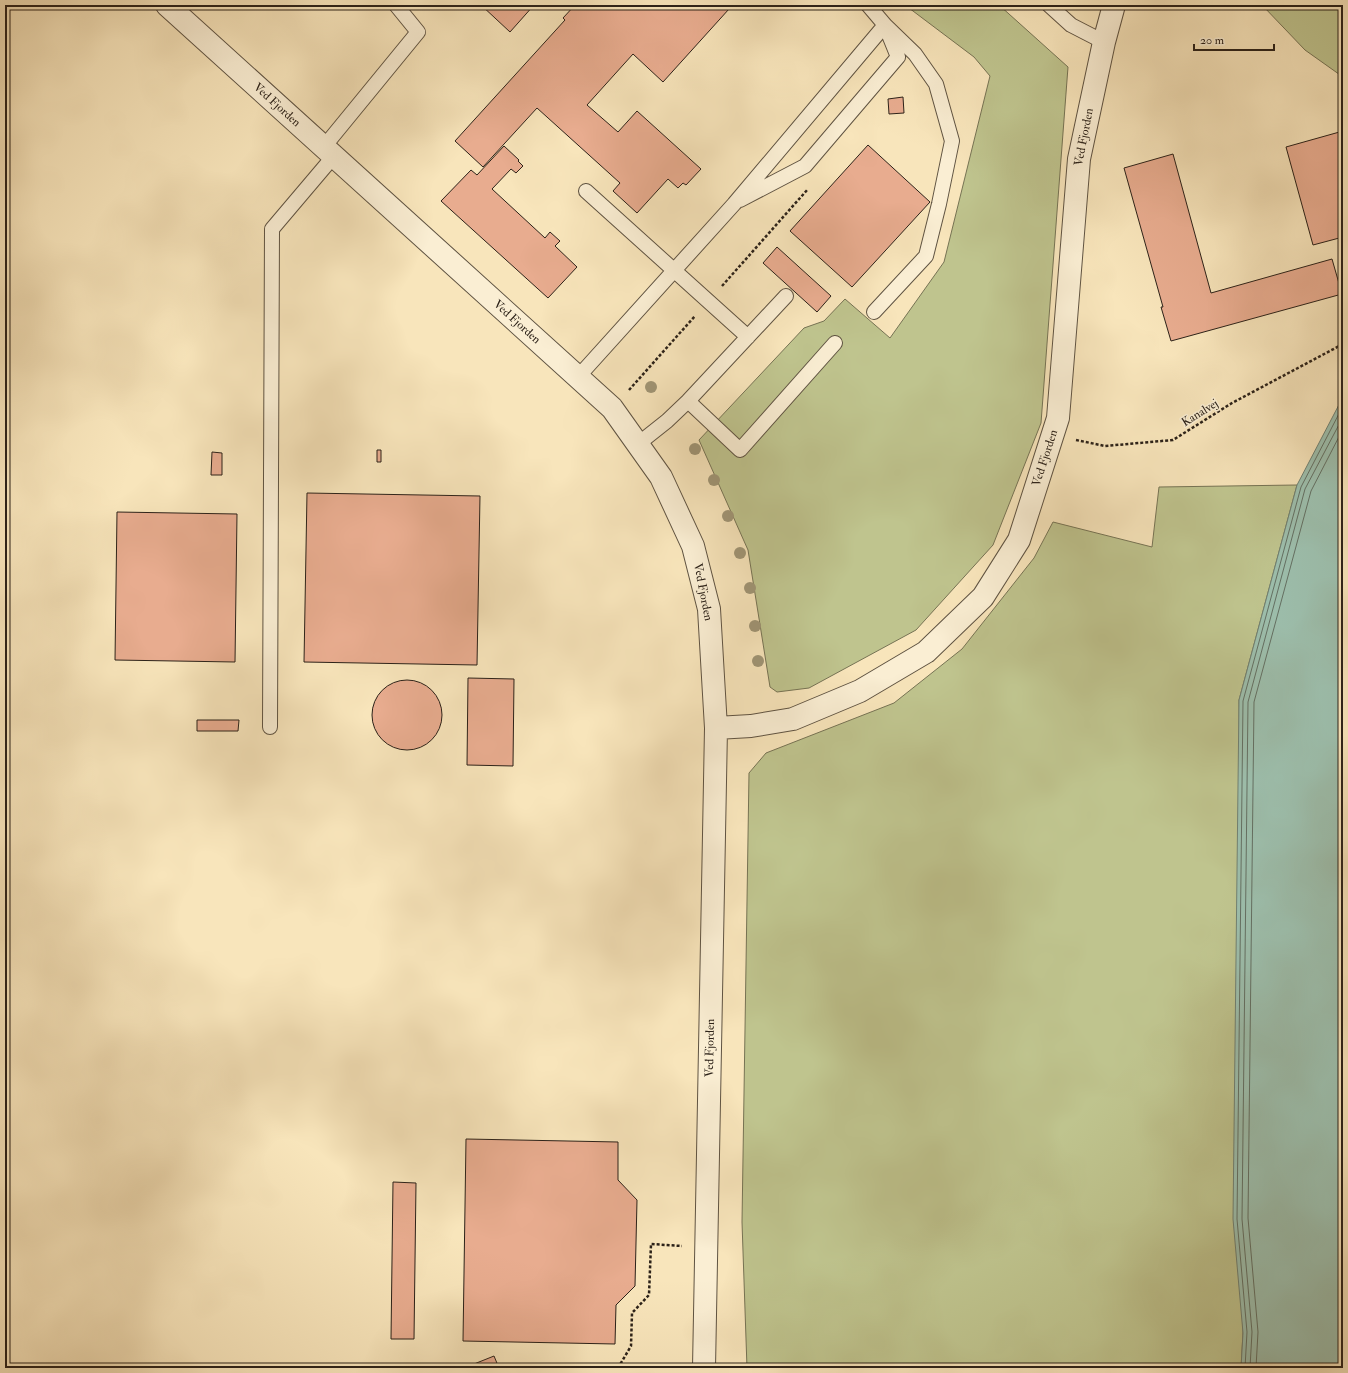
<svg xmlns="http://www.w3.org/2000/svg" width="1348" height="1373" viewBox="0 0 1348 1373" font-family="'IM FELL Double Pica',serif">
	<style>
		.green { fill: #bfc48e; stroke: #767354 }
		.water { fill: #9dbfad; stroke: #708072 }
		.lines { fill: none; stroke-linecap: round; stroke-linejoin: round }
		.shore { stroke: #647063; stroke-width: 1 }
		.building { fill: #e8ac8f; stroke: #2c2219 }
		.lane-casing { stroke: #5f5342; stroke-width: 16 }
		.street-casing { stroke: #5f5342; stroke-width: 24 }
		.path { stroke: #2c2219; stroke-width: 2.5; stroke-dasharray: 3 2; stroke-linecap: butt }
		.lane { stroke: #faeed3; stroke-width: 14 }
		.street { stroke: #faeed3; stroke-width: 22 }
		.tree { fill: #a09575 }
		.labels { text-anchor: middle; dominant-baseline: central; stroke-width: 3; stroke-linejoin: round; paint-order: stroke }
		.street-label { font-size: 12px; fill: #2c2219; stroke: #faeed3 }
	</style>
	<rect width="100%" height="100%" fill="#f8e5bb"/>
	<filter id="stains"><feTurbulence type="fractalNoise" baseFrequency=".005" numOctaves="4"/><feColorMatrix values="0 0 0 0 .2 0 0 0 0 .09 0 0 0 0 .02 0 0 0 .5 -.17"/></filter>
	<radialGradient id="worn" r=".72"><stop offset=".6" stop-color="#630" stop-opacity="0"/><stop offset="1" stop-color="#630" stop-opacity=".3"/></radialGradient>
	<path class="green" d="M905,5H999L1068,67L1041,423L993,545L916,630L809,688L777,692L770,687L748,550L699,440L804,328L824,321L845,299L890,338L944,262L990,76L974,57Z
		M1262,5H1343V77L1305,50Z
		M1297,485L1239,700L1243,1333L1241,1368H747L742,1222L749,773L766,753L894,703L962,649L1034,558L1053,522L1152,547L1159,487Z"/>
	<path class="water" d="M1343,397V1368H1241L1243,1333L1233,1219L1239,700L1297,485Z"/>
	<g class="lines">
		<path class="shore" d="M1245,1368L1247,1332L1237,1219L1243,701L1301,487L1343,406
			M1250,1368L1252,1332L1242,1219L1248,702L1305,489L1343,417
			M1256,1368L1258,1332L1248,1218L1254,702L1311,491L1343,429"/>
	</g>
	<path class="building" d="M481,5H534L510,32Z
		M575,5H725L729,9L663,82L633,54L587,105L618,132L637,111L701,169L686,185L683,183L678,188L668,179L637,213L613,191L620,183L537,108L483,167L455,141L565,20L563,18Z
		M903,97L904,113L889,114L888,99Z
		M1343,131V237L1313,245L1286,147Z
		M868,145L930,202L852,287L790,231Z
		M504,146L519,160L518,161L523,166L516,173L511,169L492,189L545,238L550,232L560,241L555,246L577,267L548,298L441,201L471,170L477,175Z
		M1173,154L1211,293L1332,259L1342,294L1171,341L1161,307H1163L1124,168Z
		M777,247L831,296L817,312L763,263Z
		M377,450H381V462H377Z
		M212,452L222,453V475H211Z
		M307,493L480,496L477,665L304,662Z
		M117,512L237,514L235,662L115,660Z
		M468,678L514,679L513,766L467,765Z
		M372 715a35 35 0 1 1 70 0a35 35 0 1 1-70 0Z
		M197,720H239L238,731H197Z
		M466,1139L618,1142V1180L637,1200L635,1286L616,1305L615,1344L463,1341Z
		M393,1182L416,1183L414,1339H391Z
		M494,1356L499,1368H464Z"/>
	<g class="lines">
		<g class="lane-casing">
			<path id="lane" d="M1049,5L1071,25L1104,42
				M323,148L418,32L396,5
				M586,191L748,337
				M740,200L805,166L898,57L885,25L868,5
				M578,377L734,204L885,25L915,54L936,84L952,141L939,204L926,256L874,312
				M688,401L740,450L835,343
				M638,444L667,421L688,401L786,296
				M270,727L272,229L333,157"/>
		</g>
		<g class="street-casing">
			<path id="street" d="M167,5L612,408L661,477L693,546L709,609L716,728L704,1368
				M716,728L751,726L793,719L860,691L926,652L983,597L1019,540L1058,418L1079,159L1104,42L1114,5"/>
		</g>
		<path class="path" d="M722,286L808,189
			M629,390L695,316
			M1076,440L1105,446L1173,440L1232,403L1343,344
			M618,1368L631,1346L632,1313L649,1295L651,1244L682,1246"/>
		<use href="#lane" class="lane"/>
		<use href="#street" class="street"/>
	</g>
	<g class="tree">
		<circle cx="651" cy="387" r="6"/>
		<circle cx="695" cy="449" r="6"/>
		<circle cx="714" cy="480" r="6"/>
		<circle cx="728" cy="516" r="6"/>
		<circle cx="740" cy="553" r="6"/>
		<circle cx="750" cy="588" r="6"/>
		<circle cx="755" cy="626" r="6"/>
		<circle cx="758" cy="661" r="6"/>
	</g>
	<g class="labels">
		<g class="street-label">
			<text transform="translate(277 105) rotate(42)">Ved Fjorden</text>
			<text transform="translate(1084 137) rotate(-79)">Ved Fjorden</text>
			<text transform="translate(517 322) rotate(42)">Ved Fjorden</text>
			<text transform="translate(1200 413) rotate(-32)">Kanalvej</text>
			<text transform="translate(1045 458) rotate(-72)">Ved Fjorden</text>
			<text transform="translate(703 592) rotate(79)">Ved Fjorden</text>
			<text transform="translate(710 1048) rotate(-89)">Ved Fjorden</text>
		</g>
	</g>
	<rect width="1348" height="1373" fill="none" stroke="#f8e5bb" stroke-width="20"/>
	<rect x="6" y="6" width="1336" height="1361" fill="none" stroke="#2c2219" stroke-width="2"/>
	<rect x="10" y="10" width="1328" height="1353" fill="none" stroke="#2c2219"/>
	<path d="M1194 44v6h80v-6" fill="none" stroke="#2c2219" stroke-width="2"/>
	<text x="1200" y="44" font-size="12" fill="#2c2219" stroke="#faeed3" stroke-width="3" paint-order="stroke">20 m</text>
	<rect width="100%" height="100%" filter="url(#stains)"/>
	<rect width="100%" height="100%" fill="url(#worn)"/>
</svg>
